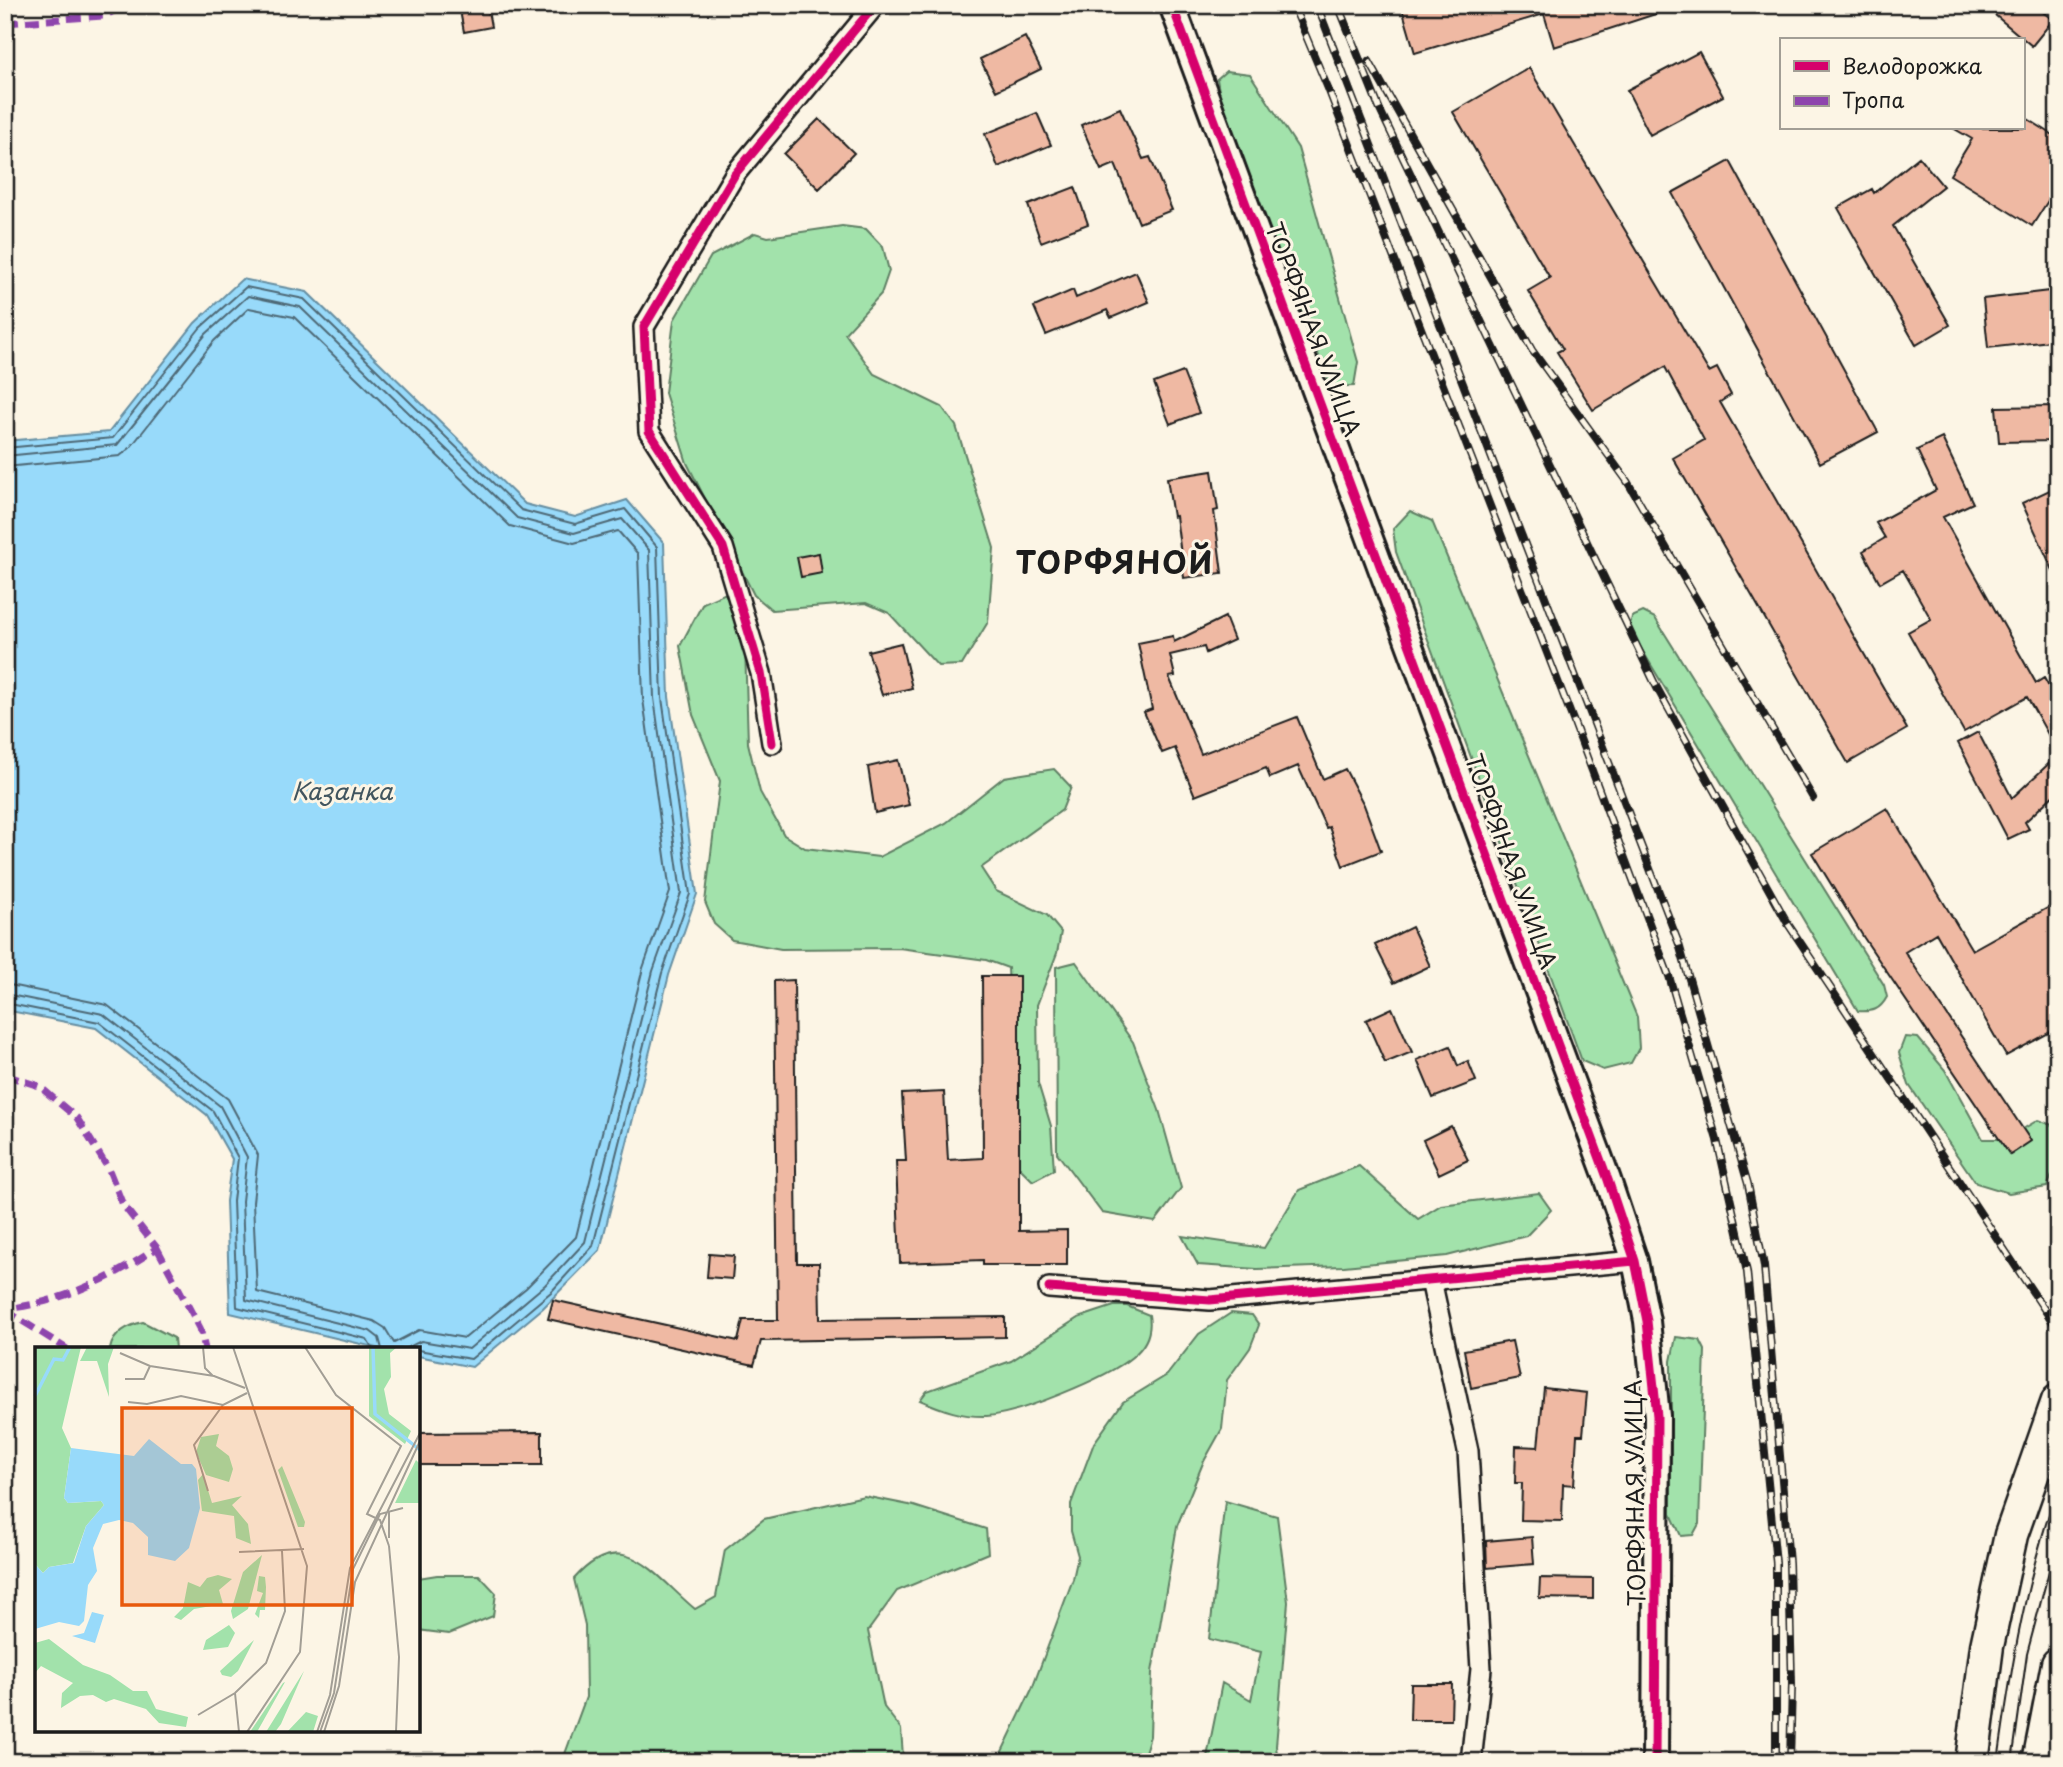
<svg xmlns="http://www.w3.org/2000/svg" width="2063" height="1767" viewBox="0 0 2063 1767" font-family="'Playpen Sans',sans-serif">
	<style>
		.green { fill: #a2e2ab; stroke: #5f7f64; stroke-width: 2 }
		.water { fill: #98dafa; stroke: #668ea1; stroke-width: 2 }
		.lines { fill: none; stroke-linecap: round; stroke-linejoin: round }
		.shore { stroke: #4e6875; stroke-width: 2 }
		.building { fill: #efb9a3; stroke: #1c1c1c; stroke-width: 2 }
		.minor-casing { stroke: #1c1c1c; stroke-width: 24 }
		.tertiary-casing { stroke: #1c1c1c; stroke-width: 30 }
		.primary-casing { stroke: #1c1c1c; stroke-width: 37 }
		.minor { stroke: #fcf5e5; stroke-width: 19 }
		.tertiary { stroke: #fcf5e5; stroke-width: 24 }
		.primary { stroke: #fcf5e5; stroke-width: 32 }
		.tram { stroke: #1c1c1c; stroke-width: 2 }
		.rail-casing { stroke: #1c1c1c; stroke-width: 8 }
		.rail { stroke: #fcf5e5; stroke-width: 5; stroke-dasharray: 16; stroke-linecap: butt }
		.quiet { stroke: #8e44ad; stroke-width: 7; stroke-dasharray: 14 7; stroke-linecap: butt }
		.cycleway-casing { stroke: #fcf5e5; stroke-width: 13 }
		.cycleway { stroke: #d6006c; stroke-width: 9 }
		.labels { text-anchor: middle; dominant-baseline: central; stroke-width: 6; stroke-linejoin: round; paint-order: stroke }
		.street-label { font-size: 23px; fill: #1c1c1c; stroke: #fcf5e5 }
		.water-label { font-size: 24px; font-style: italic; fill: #41555f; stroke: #fcf5e5 }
		.district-label { font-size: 30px; font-weight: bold; letter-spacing: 2px; fill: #1c1c1c; stroke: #fcf5e5 }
		.inset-river { fill: none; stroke: #98dafa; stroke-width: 3.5 }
		.inset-road { fill: none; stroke: #a29e95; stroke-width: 2 }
		.view { fill: #e8590c; fill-opacity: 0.15; stroke: #e8590c; stroke-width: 3.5 }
		.inset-edge { fill: none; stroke: #1c1c1c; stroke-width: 3.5 }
	</style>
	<rect width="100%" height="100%" fill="#fcf5e5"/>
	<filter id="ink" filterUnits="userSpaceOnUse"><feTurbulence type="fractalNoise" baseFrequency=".0143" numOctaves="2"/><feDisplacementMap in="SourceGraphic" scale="14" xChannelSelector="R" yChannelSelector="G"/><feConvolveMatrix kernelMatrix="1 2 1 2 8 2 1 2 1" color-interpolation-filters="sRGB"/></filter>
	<g filter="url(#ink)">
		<path class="green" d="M1226,71L1250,74L1298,148L1358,362L1354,386L1331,387L1221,104L1217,79Z
			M842,226L866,229L883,247L889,271L881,294L845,333L874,374L942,407L956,426L994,548L988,622L962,665L938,666L889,613L866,603L772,610L754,595L687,463L665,393L674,320L711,256L755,233L768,237Z
			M1410,511L1432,521L1637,1017L1639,1048L1631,1063L1603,1070L1582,1061L1396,552L1393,529Z
			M726,593L745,646L748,743L760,792L784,835L805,848L879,857L946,823L1004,777L1054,769L1071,787L1062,810L981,868L996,891L1047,915L1061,932L1057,953L1037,1005L1038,1083L1051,1126L1054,1170L1033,1181L1018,1166L1008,968L986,960L899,948L781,949L732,940L714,924L705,902L720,781L693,715L680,646L703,603Z
			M1643,612L1655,618L1884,985L1887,997C1880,1010 1873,1012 1858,1011L1629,628L1632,617Z
			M1076,962L1133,1042L1159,1110L1181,1188L1155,1222L1102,1213L1057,1153L1056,967Z
			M1905,1037L1918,1038L1945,1070L1983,1139H2006L2038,1120L2058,1127V1162L2047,1187L2009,1193L1976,1183L1909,1085L1899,1053Z
			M1359,1166L1418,1219L1441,1205L1539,1193L1551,1210L1526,1236L1447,1256L1344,1266L1257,1269L1198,1265L1182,1236L1264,1248L1299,1190Z
			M1114,1306H1127L1149,1315C1152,1332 1146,1346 1132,1357C1107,1378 1018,1414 987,1416C962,1417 943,1410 920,1400L927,1391L1011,1361L1078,1318Z
			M1231,1313L1252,1315L1259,1325L1250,1348L1227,1380L1222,1429L1203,1463L1177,1526L1152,1672L1150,1736L1142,1762H997L1032,1689L1073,1579L1078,1556L1071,1531V1504L1094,1443L1123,1402L1167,1375L1199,1334Z
			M143,1322L174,1338L175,1349H110C113,1333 129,1325 143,1322Z
			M1676,1337L1700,1340L1705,1350L1699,1524L1693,1535L1681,1536L1671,1514V1361Z
			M864,1496L914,1506L986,1529L988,1553L897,1591L868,1631L884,1707L901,1729L903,1756L896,1762H562L586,1697L585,1625L574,1579C623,1523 654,1575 695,1609L716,1597L725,1550L764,1519Z
			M1225,1501L1277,1516L1288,1602L1276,1746L1278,1762H1206L1222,1683L1251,1700L1261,1652L1209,1639Z
			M437,1575H479L496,1593L493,1616L449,1634L418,1630V1578Z"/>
		<path class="water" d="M242,279L307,292L525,504L575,517L627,500L664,543L669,697L697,894L669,975L600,1250L543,1308L472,1367L418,1356V1349H382L230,1313L226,1201L232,1159L207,1115L96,1028L5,1010V441L109,432L195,323Z"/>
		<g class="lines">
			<path class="shore" d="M5,448L113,438L200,328L246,287L304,299L521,510L575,524L625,509L657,547L662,698L690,894L662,973L593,1246L551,1292L471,1359L418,1350
				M5,456L117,445L206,334L248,296L300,307L517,518L574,533L622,519L649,550L654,698L681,893L653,971L585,1242L545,1285L469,1349L421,1341L405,1349
				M5,467L120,456L130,448L214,341L249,308L294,317L510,526L574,543L618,531L638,554L643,699L670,892L643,968L576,1237L526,1288L465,1338L419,1330L394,1343L385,1328L374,1321L257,1292L253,1202L258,1155L228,1099L107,1005L5,984
				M5,994L103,1014L220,1106L247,1157L242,1201L246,1300L370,1331L379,1338L382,1349
				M5,1003L99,1022L213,1111L238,1158L233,1201L237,1307L367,1339L373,1349"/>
		</g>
		<path class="building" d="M459,5H487L491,27L464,32Z
			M1401,5H1671V9L1554,47L1544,14L1415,53Z
			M1983,5H2034L2053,20L2032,46Z
			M1025,37L1041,69L996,91L980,59Z
			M1699,52L1723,96L1650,135L1627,90Z
			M1529,68L1709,372L1717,368L1731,395L1720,402L1907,729L1848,763L1673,458L1704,440L1665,367L1593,410L1557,352L1563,349L1528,291L1550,278L1453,112Z
			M1120,108L1143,159L1150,157L1172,210L1139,223L1115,164L1101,170L1081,125Z
			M1037,113L1051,145L998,167L985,134Z
			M2023,116L2058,138V200L2051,196L2032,226L1950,175L1972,139L1953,128H2023Z
			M819,119L854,153L819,189L784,154Z
			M1919,157L1943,186L1893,226L1950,325L1916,345L1838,208L1872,189L1874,193Z
			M1730,161L1878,432L1820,463L1672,193Z
			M1075,187L1088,224L1041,242L1028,205Z
			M1136,272L1149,302L1111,318L1107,310L1046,335L1034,307L1073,290L1076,298Z
			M2058,290V340L1988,348L1983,299Z
			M1183,372L1199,413L1170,424L1154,383Z
			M2058,406V441L1999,442L1996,407Z
			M1942,438L1973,503L1943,517L2036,683L2044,678L2058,703V752L2027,697L1964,732L1908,632L1931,619L1903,570L1880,583L1863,551L1885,538L1876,523L1936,490L1917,450Z
			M1212,471L1218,510L1214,511L1222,573L1184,578L1176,516L1173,517L1167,478Z
			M2058,486V581L2022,503Z
			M819,553L822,573L801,577L797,557Z
			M1225,617L1234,640L1206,653L1204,647L1170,655L1175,676L1169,677L1201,754L1297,717L1323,779L1345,769L1364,805L1381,851L1343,866L1329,827L1326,828L1298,766L1270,778L1266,768L1195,796L1175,748L1162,753L1144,712L1152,709L1138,643L1173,636L1174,642Z
			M901,643L912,688L882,695L868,651Z
			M1978,732L2012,798L2058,755V791L2025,822L2029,829L2008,839L1958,743Z
			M898,760L909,805L875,813L868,767Z
			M1887,808L1972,950L2051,906L2058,918V1028L2006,1056L1936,933L1905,952L2031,1141L2010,1155L1864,938L1812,853Z
			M1412,927L1430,966L1394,983L1375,945Z
			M982,976H1019V1231L1067,1230V1265H983V1260L900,1263L896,1161H906L902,1094L944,1092L948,1160L983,1158Z
			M794,980L797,1263H819L820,1319L1005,1317V1337L761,1341L754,1365L548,1319L553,1300L738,1341L743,1320H778L774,981Z
			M1392,1008L1412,1052L1385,1063L1366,1020Z
			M1450,1046L1458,1066L1468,1061L1476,1081L1433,1098L1417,1060Z
			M1451,1126L1468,1160L1439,1174L1423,1140Z
			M709,1254L734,1256L732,1279L707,1277Z
			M1512,1341L1520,1378L1471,1388L1464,1350Z
			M1544,1388L1587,1393L1583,1435H1577L1574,1485L1563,1484L1562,1521L1521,1520L1522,1483H1515L1516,1446L1538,1447Z
			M542,1432V1465H418V1433Z
			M1532,1537L1534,1564L1487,1568L1486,1541Z
			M1540,1578L1593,1579V1599L1539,1598Z
			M1411,1684H1452L1451,1720H1410Z"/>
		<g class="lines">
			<g class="minor-casing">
				<path id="minor" d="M772,743L761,673L723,547L649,431L644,327L735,174L875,5
					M1431,1280L1468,1451L1481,1669L1471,1762
					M1049,1288L1210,1300L1635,1261"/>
			</g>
			<g class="tertiary-casing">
				<path id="tertiary" d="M1172,5L1608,1180L1635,1261L1647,1321L1657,1416L1655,1762"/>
			</g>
			<g class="primary-casing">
				<path id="primary" d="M1972,1762L1987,1646L2011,1535L2058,1401
					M2039,1762L2058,1664"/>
			</g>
			<use href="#minor" class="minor"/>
			<use href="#tertiary" class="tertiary"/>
			<use href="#primary" class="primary"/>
			<path class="tram" d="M1998,1762C2011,1666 2026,1578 2058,1487
				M2012,1762L2027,1654L2058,1537"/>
			<g class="rail-casing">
				<path id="rail" d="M1293,5L1329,91L1573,720L1669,976L1717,1140L1747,1272L1776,1563V1762
					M1317,5L1679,944L1748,1184L1764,1266L1789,1563L1792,1684L1790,1762
					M1338,5L1380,110L1657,688L1788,924L2058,1330
					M1369,61L1532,350L1627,481L1813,798"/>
			</g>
			<use href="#rail" class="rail"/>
			<path class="quiet" d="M5,23L104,16L126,5
				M5,1075L39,1086L77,1118L109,1170L123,1205L157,1248C113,1278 60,1303 5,1309
				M157,1248L200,1328L205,1349
				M5,1310L67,1349"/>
			<g class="cycleway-casing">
				<path id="cycleway" d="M1172,5L1608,1180L1635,1261L1647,1321L1657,1416L1655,1762
					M772,743L761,673L723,547L649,431L644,327L735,174L875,5
					M1049,1288L1210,1300L1635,1261"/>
			</g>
			<use href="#cycleway" class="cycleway"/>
		</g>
	</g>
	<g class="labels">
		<g class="street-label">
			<text transform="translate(1314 329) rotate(69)">ТОРФЯНАЯ УЛИЦА</text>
			<text transform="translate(1512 861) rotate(70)">ТОРФЯНАЯ УЛИЦА</text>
			<text transform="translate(1634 1493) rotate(-91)">ТОРФЯНАЯ УЛИЦА</text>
		</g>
		<g class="water-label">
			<text x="342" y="790">Казанка</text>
		</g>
		<g class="district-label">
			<text x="1115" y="561">ТОРФЯНОЙ</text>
		</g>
	</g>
	<g transform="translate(35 1347)">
		<rect width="385" height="385" fill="#fcf5e5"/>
		<path d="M0,0H46L27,81L36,101L29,151L33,156L66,154L69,158L51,179L38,216L14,220L8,226L0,217ZM52,0H79L73,17L74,50L62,14H45ZM334,0H362L355,6L356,30L349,42L354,67L376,84L370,97L334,69ZM184,87L181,99L194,109L198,122L194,135L171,128L161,105L166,90ZM381,113L385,117V156H360ZM247,119L270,175L269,180H263L243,123ZM168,127L177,156L207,149L197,158L213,177L216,197L201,191L199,169L167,164L163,133ZM227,208L213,262L198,272L196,264L208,225ZM183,228L197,232L184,243L188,257L159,262L146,273L139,270L148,261L153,235L165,240L172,231ZM224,229L230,230L231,240L230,263H225L224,271L220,267L228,246L222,244ZM194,278L200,286L193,300L168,303L171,293ZM14,292L48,318L75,328L98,344H112L121,362L153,370L151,380L124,376L111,362L79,352L71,355L58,348L45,349L26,361L27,346L38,336L6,319L0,326V296ZM219,293L203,324L196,330L187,328L185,324ZM269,324L246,377L240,385H231ZM250,335L222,385H215L248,336ZM271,365L283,369L278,385H252Z" fill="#a2e2ab"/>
		<path d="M114,92L146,117H157L161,122L165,161L154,201L140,214L113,208V190L98,176L84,173L68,177L58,201L62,224L53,238L49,274L44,279L24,275L0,282V217L8,226L14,220L39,216L51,179L69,158L66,154L33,156L29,151L36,101L99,109ZM57,265L69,268L60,296L37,289L49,286Z" fill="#98dafa"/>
		<path class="inset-river" d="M338,0L340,67L385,103M0,49L19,12L28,13L35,0"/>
		<path class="inset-road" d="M168,0L170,21L178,29M198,0L272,219L265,305L212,385M270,0L301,48L366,99L332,167L345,173L354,199M85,6L115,19L179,29L210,41M90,32H109L115,19M93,55L112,57L146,49L188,58L212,46M173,144L159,98L188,58M354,164V191M354,199L364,310L361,385M204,205L269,202M200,346L204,385M163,368L200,346L231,316L250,264L247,204M282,385L295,348L315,221L385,86M285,385L299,346L318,222L345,167L368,161M289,385L304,339L320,235L385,94"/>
		<path class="view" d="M87,61H317V258H87Z"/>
		<rect width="385" height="385" class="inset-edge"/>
	</g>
	<rect width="2063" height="1767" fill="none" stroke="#fcf5e5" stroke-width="28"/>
	<rect x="14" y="14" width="2035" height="1739" fill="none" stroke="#1c1c1c" stroke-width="2.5" filter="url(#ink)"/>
	<rect x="1780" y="38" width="245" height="91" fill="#fcf5e5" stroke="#a29e95" stroke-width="2"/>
	<rect x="1794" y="61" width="35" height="10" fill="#d6006c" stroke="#a29e95" stroke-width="2"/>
	<text x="1842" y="74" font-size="21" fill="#1c1c1c">Велодорожка</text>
	<rect x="1794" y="96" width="35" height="10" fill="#8e44ad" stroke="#a29e95" stroke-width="2"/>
	<text x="1842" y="108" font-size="21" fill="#1c1c1c">Тропа</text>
</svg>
